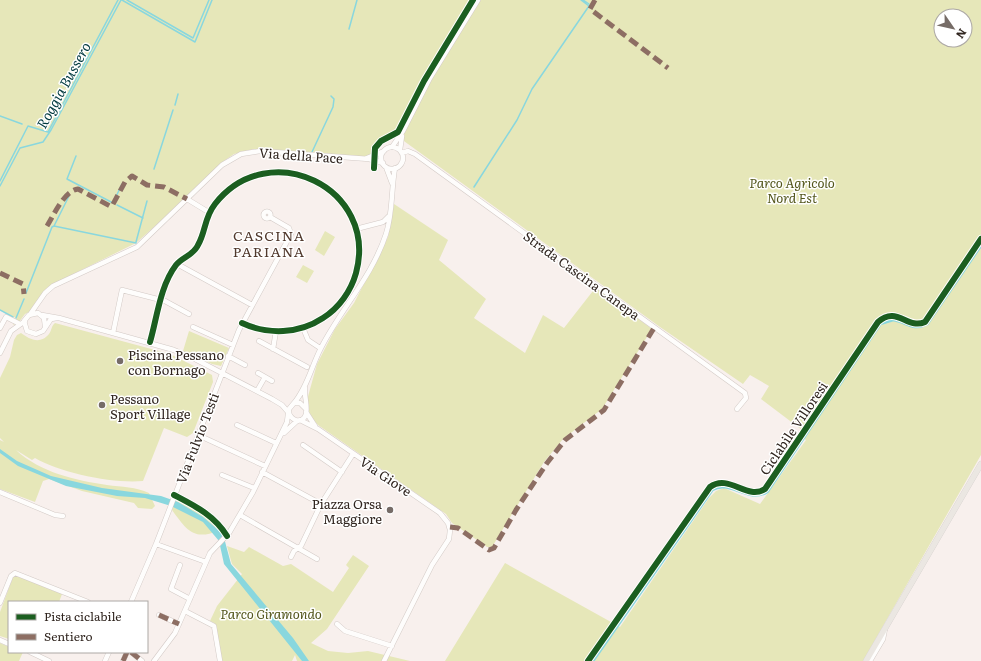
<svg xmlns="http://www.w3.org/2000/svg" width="981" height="661" viewBox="0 0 981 661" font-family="Literata,serif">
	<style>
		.green { fill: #e6e7b9; fill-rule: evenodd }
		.water { fill: #89d7de }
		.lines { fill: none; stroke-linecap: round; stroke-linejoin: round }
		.stream { stroke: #89d7de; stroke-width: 1.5 }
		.canal { stroke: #89d7de; stroke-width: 4.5 }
		.minor-casing { stroke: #d3cac6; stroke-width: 5.5 }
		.major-casing { stroke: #d3cecc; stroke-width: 6 }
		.minor { stroke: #fefdfc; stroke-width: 4.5 }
		.major { stroke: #ebe7e2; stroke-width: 5.5 }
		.quiet { stroke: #8d6e63; stroke-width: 5; stroke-dasharray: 10 5; stroke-linecap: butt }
		.cycleway-casing { stroke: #fff; stroke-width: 8 }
		.cycleway { stroke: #1b5e20; stroke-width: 6 }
		.poi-dot { fill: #766c67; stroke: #fff; stroke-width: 1.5 }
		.labels { text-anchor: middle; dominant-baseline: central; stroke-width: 3; stroke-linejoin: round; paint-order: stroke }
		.street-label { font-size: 13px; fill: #30251f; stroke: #fff }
		.park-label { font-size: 13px; font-style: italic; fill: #53561b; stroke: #fff }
		.poi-label { font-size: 13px; fill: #30251f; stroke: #fff; text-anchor: start }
		.water-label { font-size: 14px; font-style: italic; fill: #00393e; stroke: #fff }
		.neighbourhood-label { font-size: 14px; letter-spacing: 1px; fill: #51392d; stroke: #fff }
	</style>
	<rect width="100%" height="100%" fill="#f8f0ed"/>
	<path class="green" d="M0,0H981V455L863,661H445L505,563L620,627L709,498L716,491L724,488L760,504L806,440L803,438L806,433L761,399L769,386L750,375L743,384L660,327L397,136L381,142L369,156L352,157L254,149L234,154L221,163L182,202L136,243L51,285L44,291L31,311L25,314L19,322L13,325L16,318L0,310ZM941,16H965V40H941Z
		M394,204L448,240L439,260L486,299L474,318L525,353L543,315L564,328L596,287L652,329L602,409L563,439L544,462L492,547H487L452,523L446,514L318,425L310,416L307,400L317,364L335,329L354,303L388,237Z
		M325,231L335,237L324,256L315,250Z
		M303,265L314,271L307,283L296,277Z
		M55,323L170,354L212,375L213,382L193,433L187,437L164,428L143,481C114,484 60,473 35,458L32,460L16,450C41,473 75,480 107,485C122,487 136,487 149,493L155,506L152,509L138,508L134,503L82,491L49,479L43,481L35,502L0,489V440L4,442L0,438V378L10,357L14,340L17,335L21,333C29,339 40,345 49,334C52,330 51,326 55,323Z
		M189,331L229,348L221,366L212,364L183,351Z
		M176,500C190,507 214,515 218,531C193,541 186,529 172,510Z
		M227,546L244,552L249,547L283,566L291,564L333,592L349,568L346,565L353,555L369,566L327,629L311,643L328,651L348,653L368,651L410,661H297L295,655L292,661H222L214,623L210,621L217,606L242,574L232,564Z
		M16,575L62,594L59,602H9V639L0,636V612L13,577Z
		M0,643L9,647V652H23L19,661H0Z"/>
	<path class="water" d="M0,449L17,461L51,476L102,488L161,496L178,502L203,517L223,534L231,564L293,638L309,661H302L224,564L219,541L203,522L171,506L145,498L117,496L66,486L18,466L0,453Z"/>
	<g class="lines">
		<path class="stream" d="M122,0L195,42L212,0
			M127,0L193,38L209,0
			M583,0L589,4
			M349,29L357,0
			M175,105L178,94
			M0,116L22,124
			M399,127L425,78L472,0
			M312,152L333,107L334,99L331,96
			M76,156L67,179L113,203L122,184
			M154,169L173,110
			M0,181L28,126L48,132L118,0
			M0,186L20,148L43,142L51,130L121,0
			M474,187L517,120L532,89L589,6L581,0
			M117,205L143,218
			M54,226L69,196
			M136,242L147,201
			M26,293L52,227L54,226L136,243
			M0,310L13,317
			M16,318L24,299"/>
		<path class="canal" d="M592,661L712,489C730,478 748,503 767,491L880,323L893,319C907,321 913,331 927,323L981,244"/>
		<g class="minor-casing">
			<path id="minor" d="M392,147L403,131L430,78L478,0
				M381 158a11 11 0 1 1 22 0a11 11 0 1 1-22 0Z
				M400,150L402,136
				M402,153L408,151L415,154L745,393L746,398L737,409
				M367,158L384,151
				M386,167L392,183
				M187,199L210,213
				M263.5 215a3.5 3.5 0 1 1 7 0a3.5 3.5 0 1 1-7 0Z
				M356,229L383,222L389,216
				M177,264L252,305
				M31,313L45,293L53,286L137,247L222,165L241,154L260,151L369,159L383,163
				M42,315L59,318L174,350L193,358L272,399L282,405L288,412
				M45,326L44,318L38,313L29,315L24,321L27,331L36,334L43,331L51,319L57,318
				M193,327L233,345
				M0,328L6,317L20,324
				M303,328L308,340L320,348
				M113,333L122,290L165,301L189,314
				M259,341L307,367
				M150,342C157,318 160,286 176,265C182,257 194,255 198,245C206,231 204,218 215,204C269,135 379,188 356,273C351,291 339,308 323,318C299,334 268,335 242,323
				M273,349L276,331
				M0,353L11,331L25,321
				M228,356L245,365
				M258,373L272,381
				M305,388C304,396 308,406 306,414C303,426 287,420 289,409L294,403H300L306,409
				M257,391L265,377
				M294,403C307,388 312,365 321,348C340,310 372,277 386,234C393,213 391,190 395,168
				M306,412L315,426
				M300,420L318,429L440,513L448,523L450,530L449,539L432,565L384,661
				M237,425L276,443
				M284,433L297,421
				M198,435L265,466
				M303,445L342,472
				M262,472L321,504
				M222,475L254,488
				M0,492L55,515L63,516
				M174,495C195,506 214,515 227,536
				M240,515L317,559
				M156,544L206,562
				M291,557L294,551L301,546L321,504L353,454
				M180,565L171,589L190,599
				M131,602L156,544L239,330L291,234L289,228L270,217
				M0,603L11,576L15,573L88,602
				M185,611L214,626L220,661
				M159,615L179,624
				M337,624L345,631L392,646
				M0,640L9,644
				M30,652L49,661
				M131,652L142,661
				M105,661L109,652
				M123,661L127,652
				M154,661L175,633L210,553L229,533L253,492L287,422L288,414
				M870,661L883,639L885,629"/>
		</g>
		<g class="major-casing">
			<path id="major" d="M866,661L981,464"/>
		</g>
		<use href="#minor" class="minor"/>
		<use href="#major" class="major"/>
		<path class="quiet" d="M595,0L590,9L668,68
			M47,226C54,215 64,191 78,189L110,206H112L125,182L132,176L147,185L164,187L187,199
			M0,273L23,284L24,294
			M450,527L458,528L489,550L494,548L516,510L547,463L565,440L604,410L654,328
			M159,615L179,624
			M131,652L142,661
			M123,661L127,652"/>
		<g class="cycleway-casing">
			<path id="cycleway" d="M374,168L375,148L381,141L398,132L424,81L473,0
				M150,342C157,318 160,286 176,265C182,257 194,255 198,245C206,231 204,218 215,204C269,135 379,188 356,273C351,291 339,308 323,318C299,334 268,335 242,323
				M174,495C195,506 214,515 227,536
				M588,661L710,487C729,473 747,501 765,489L878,322C897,305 907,330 925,322L981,239"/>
		</g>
		<use href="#cycleway" class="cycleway"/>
	</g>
	<g class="poi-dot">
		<circle cx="120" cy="361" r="4"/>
		<circle cx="102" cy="405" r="4"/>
		<circle cx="390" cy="510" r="4"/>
	</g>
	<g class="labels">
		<g class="street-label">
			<text transform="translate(301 155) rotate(4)">Via della Pace</text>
			<text transform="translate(582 275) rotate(36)">Strada Cascina Canepa</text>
			<text transform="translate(793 428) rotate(-56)">Ciclabile Villoresi</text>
			<text transform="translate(197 438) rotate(-69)">Via Fulvio Testi</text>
			<text transform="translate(386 476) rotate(34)">Via Giove</text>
		</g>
		<g class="park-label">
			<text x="792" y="182">Parco Agricolo<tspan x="792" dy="15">Nord Est</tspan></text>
			<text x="271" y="613">Parco Giramondo</text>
		</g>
		<g class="poi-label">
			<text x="128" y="354">Piscina Pessano<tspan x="128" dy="15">con Bornago</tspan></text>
			<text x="110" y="398">Pessano<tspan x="110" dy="15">Sport Village</tspan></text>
			<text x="382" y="503" text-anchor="end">Piazza Orsa<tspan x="382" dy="15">Maggiore</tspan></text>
		</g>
		<g class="water-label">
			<text transform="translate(63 85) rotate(-61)">Roggia Bussero</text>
		</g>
		<g class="neighbourhood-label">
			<text x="269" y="235">CASCINA<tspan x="269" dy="16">PARIANA</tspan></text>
		</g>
	</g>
	<rect x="8" y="601" width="140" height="52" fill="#ffffff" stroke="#aca8a5"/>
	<rect x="16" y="614" width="20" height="6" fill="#1b5e20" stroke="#aca8a5"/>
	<text x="44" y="621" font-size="12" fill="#30251f">Pista ciclabile</text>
	<rect x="16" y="634" width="20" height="6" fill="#8d6e63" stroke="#aca8a5"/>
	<text x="44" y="641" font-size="12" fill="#30251f">Sentiero</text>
	<g transform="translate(953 28) rotate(124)"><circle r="19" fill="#ffffff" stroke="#aca8a5"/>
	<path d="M0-3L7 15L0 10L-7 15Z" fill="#766c67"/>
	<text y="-6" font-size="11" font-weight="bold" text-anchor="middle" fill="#30251f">N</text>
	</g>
</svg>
